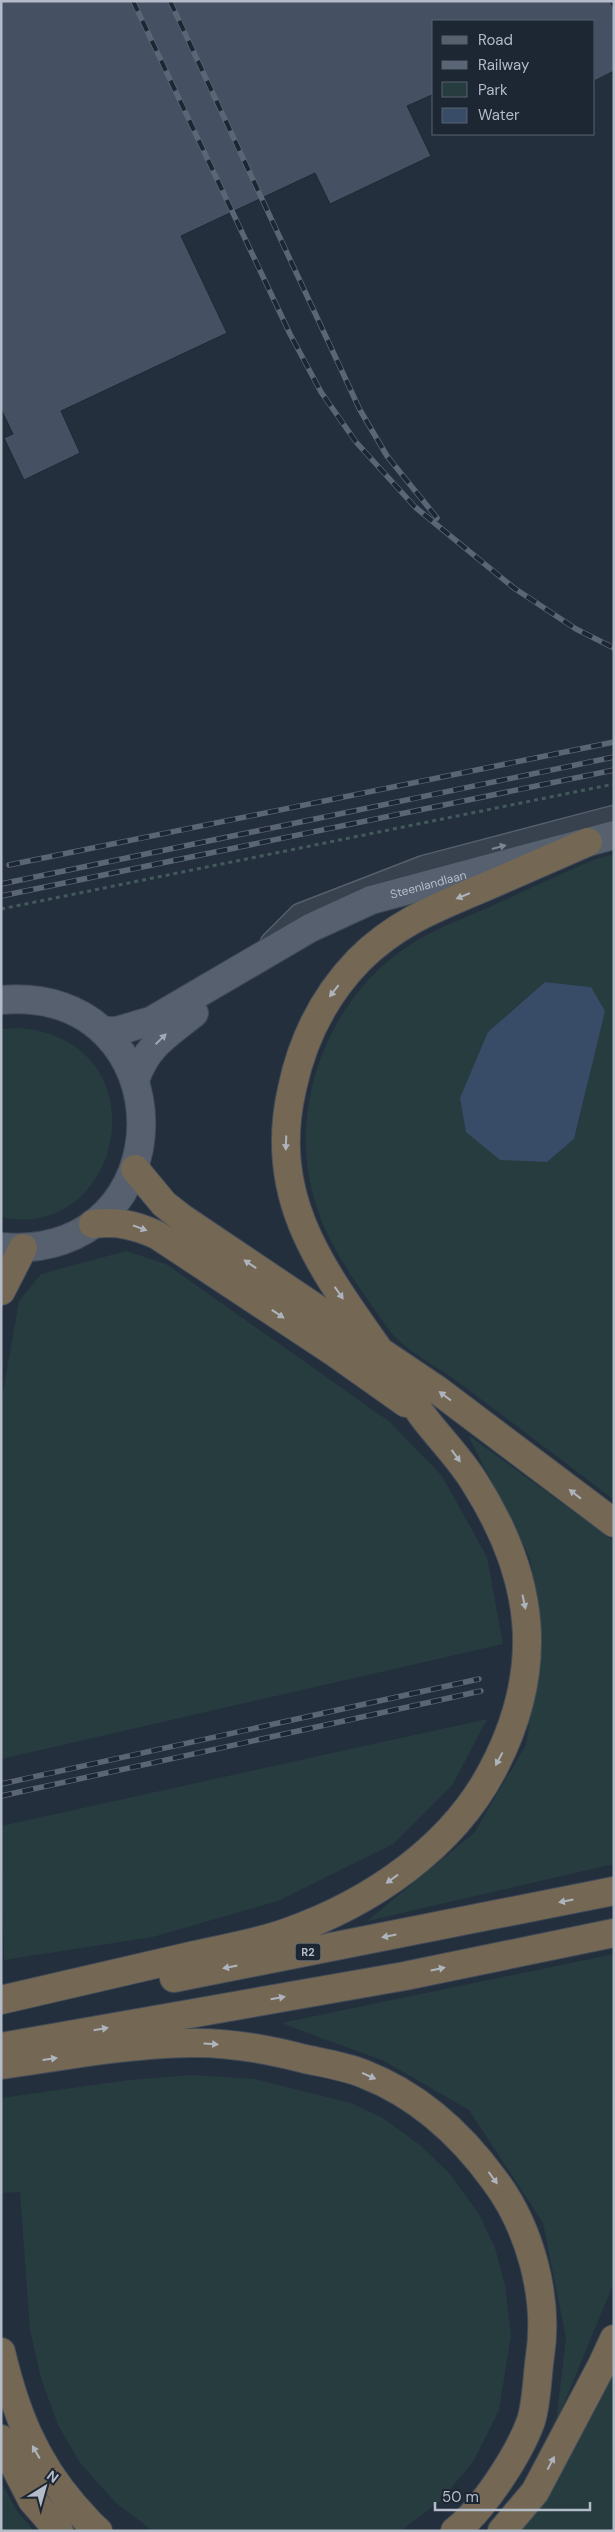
<svg xmlns="http://www.w3.org/2000/svg" width="615" height="2532" viewBox="0 0 615 2532" font-family="'DM Sans',sans-serif">
	<style>
		.green { fill: #263c3f; fill-rule: evenodd }
		.water { fill: #394c67 }
		.building { fill: #455162; stroke: #1f2835 }
		.lines { fill: none; stroke-linecap: round; stroke-linejoin: round }
		.minor-casing { stroke: #565f6c; stroke-width: 25 }
		.major-casing { stroke: #414a57; stroke-width: 30 }
		.highway-casing { stroke: #434c59; stroke-width: 30 }
		.path { stroke: #44595c; stroke-width: 3; stroke-dasharray: 4 4; stroke-linecap: butt }
		.minor { stroke: #38414e; stroke-width: 22 }
		.major { stroke: #56606e; stroke-width: 28 }
		.highway { stroke: #746855; stroke-width: 28 }
		.rail-casing { stroke: #5a6575; stroke-width: 5.5 }
		.rail { stroke: #1d2633; stroke-width: 4; stroke-dasharray: 11; stroke-linecap: butt }
		.oneway { fill: #7c8592 }
		.oneway2 { fill: #aeb4bd }
		.oneway3 { fill: #a1aab7 }
		.labels { text-anchor: middle; dominant-baseline: central; stroke-width: 5; stroke-linejoin: round; paint-order: stroke }
		.shield { fill: #1d2633; stroke: #878f9c; stroke-width: 1 }
		.shield-label { font-size: 11px; font-weight: bold; fill: #b4bcc9 }
		.street-label { font-size: 12px; fill: #b4bcc9; stroke: #1d2633 }
	</style>
	<rect width="100%" height="100%" fill="#242f3e"/>
	<path class="green" d="M614,854V1500C562,1460 510,1421 458,1382C440,1369 408,1351 394,1336C386,1327 379,1315 372,1306C346,1269 321,1232 311,1187C291,1099 330,1000 404,949C431,930 457,921 487,908C522,892 557,876 593,860ZM545,982L591,987L589,1077L574,1139L547,1162L488,1032Z
		M18,1028C166,1039 124,1244 1,1217V1029Z
		M126,1251L166,1264L390,1422L442,1476L487,1557L503,1644L1,1759V1403L19,1301L41,1274Z
		M468,1435L614,1541V1864L367,1921L474,1833L526,1745L542,1646L530,1558Z
		M487,1719L453,1784L393,1844L278,1901L153,1937L4,1960L1,1826Z
		M614,1954V2282L556,2423L566,2338L543,2223L469,2110L384,2061L281,2023Z
		M192,2075L254,2079L351,2103L381,2117L420,2145L450,2174L479,2214L495,2248L505,2285L511,2335L499,2410L473,2462L439,2502L403,2529L400,2531H153L116,2503L80,2463L58,2425L41,2378L30,2330L20,2192L1,2193V2098L129,2080Z
		M614,2373V2531H520L547,2500Z
		M1,2482L17,2511L34,2531H1Z"/>
	<path class="water" d="M545,982L591,987L605,1011L574,1139L547,1162L500,1160L466,1132L460,1098L488,1032Z"/>
	<path class="building" d="M1,1H610L614,9V71L594,81V21H434V94L407,106L431,156L330,204L315,173L181,236L227,333L61,411L80,453L24,480L4,438L13,434L1,409Z"/>
	<g class="lines">
		<g class="minor-casing">
			<path id="minor" d="M272,943L300,915L424,867L614,817"/>
		</g>
		<g class="major-casing">
			<g id="major">
				<path d="M1,1000C188,984 188,1263 1,1247"/>
				<path id="s1" d="M103,1031H117L151,1021L310,928L371,900L614,835"/>
				<path d="M135,1080C147,1045 167,1035 194,1013"/>
			</g>
		</g>
		<g class="highway-casing">
			<path id="highway" d="M135,1169L164,1204L182,1218L436,1389L614,1523
				M93,1224C117,1221 135,1225 157,1235L334,1352L406,1403
				M1,1291L23,1248
				M174,1978L614,1891
				M1,2000C66,1985 131,1970 195,1955C226,1948 258,1943 288,1932C370,1903 452,1848 493,1769C546,1668 535,1578 475,1483C460,1458 439,1438 422,1415C405,1391 391,1366 374,1343C317,1262 268,1194 292,1089C302,1041 324,996 359,960C397,922 438,907 485,887C519,872 554,857 588,842
				M1,2047L405,1976L614,1933
				M1,2065C64,2056 127,2044 190,2043C230,2042 267,2049 305,2059C324,2063 345,2066 364,2074C418,2095 461,2134 495,2181C530,2228 549,2297 540,2356C537,2377 537,2401 531,2421C519,2454 483,2510 455,2531
				M1,2352C15,2411 34,2460 74,2506C82,2514 89,2524 98,2531
				M1,2439L32,2500L59,2531
				M502,2531L535,2492L602,2365L614,2339"/>
		</g>
		<path class="path" d="M1,909L614,784"/>
		<use href="#minor" class="minor"/>
		<use href="#major" class="major"/>
		<use href="#highway" class="highway"/>
		<g class="rail-casing">
			<path id="rail" d="M133,1L290,334L321,392L356,442L415,507L514,588L576,629L614,648
				M170,1L360,410L387,456L437,518
				M9,865L614,742
				M1,884L614,757
				M1,896L614,770
				M1,1784L479,1679
				M1,1796L481,1691"/>
		</g>
		<use href="#rail" class="rail"/>
	</g>
	<defs><path id="oneway-solid" d="M-6-.8H1V-3.2L6.5 0L1 3.2V.8H-6Z" transform="scale(1.25)"/></defs>
	<use class="oneway" href="#oneway-solid" transform="translate(499 847) rotate(-15)"/>
	<g class="oneway2">
		<use href="#oneway-solid" transform="translate(463 896) rotate(158)"/>
		<use href="#oneway-solid" transform="translate(334 991) rotate(128)"/>
		<use href="#oneway-solid" transform="translate(286 1143) rotate(92)"/>
		<use href="#oneway-solid" transform="translate(140 1228) rotate(20)"/>
		<use href="#oneway-solid" transform="translate(250 1264) rotate(-146)"/>
		<use href="#oneway-solid" transform="translate(339 1293) rotate(55)"/>
		<use href="#oneway-solid" transform="translate(278 1314) rotate(34)"/>
		<use href="#oneway-solid" transform="translate(445 1396) rotate(-143)"/>
		<use href="#oneway-solid" transform="translate(456 1456) rotate(54)"/>
		<use href="#oneway-solid" transform="translate(575 1494) rotate(-142)"/>
		<use href="#oneway-solid" transform="translate(524 1602) rotate(78)"/>
		<use href="#oneway-solid" transform="translate(499 1759) rotate(118)"/>
		<use href="#oneway-solid" transform="translate(392 1879) rotate(144)"/>
		<use href="#oneway-solid" transform="translate(566 1901) rotate(169)"/>
		<use href="#oneway-solid" transform="translate(389 1936) rotate(169)"/>
		<use href="#oneway-solid" transform="translate(230 1967) rotate(169)"/>
		<use href="#oneway-solid" transform="translate(438 1969) rotate(-12)"/>
		<use href="#oneway-solid" transform="translate(278 1998) rotate(-10)"/>
		<use href="#oneway-solid" transform="translate(101 2029) rotate(-10)"/>
		<use href="#oneway-solid" transform="translate(211 2044) rotate(4)"/>
		<use href="#oneway-solid" transform="translate(50 2059) rotate(-8)"/>
		<use href="#oneway-solid" transform="translate(369 2076) rotate(24)"/>
		<use href="#oneway-solid" transform="translate(493 2178) rotate(54)"/>
		<use href="#oneway-solid" transform="translate(36 2452) rotate(-120)"/>
		<use href="#oneway-solid" transform="translate(551 2463) rotate(-62)"/>
	</g>
	<use class="oneway3" href="#oneway-solid" transform="translate(161 1039) rotate(-44)"/>
	<g class="labels">
		<rect class="shield" x="295.5" y="1943.5" width="25" height="17" rx="4"/>
		<g class="shield-label">
			<text x="308" y="1952">R2</text>
		</g>
		<g class="street-label">
			<text stroke="none"><textPath href="#s1" startOffset="360">Steenlandlaan</textPath></text>
		</g>
	</g>
	<rect width="615" height="2532" fill="none" stroke="#b4bcc9" stroke-width="5"/>
	<rect x="432" y="20" width="162" height="115" fill="#1d2633" stroke="#59626f"/>
	<rect x="442" y="36" width="25" height="8" fill="#56606e" stroke="#59626f"/>
	<text x="478" y="45" font-size="15" fill="#b4bcc9">Road</text>
	<rect x="442" y="61" width="25" height="8" fill="#5a6575" stroke="#59626f"/>
	<text x="478" y="70" font-size="15" fill="#b4bcc9">Railway</text>
	<rect x="442" y="82" width="25" height="15" fill="#263c3f" stroke="#59626f"/>
	<text x="478" y="95" font-size="15" fill="#b4bcc9">Park</text>
	<rect x="442" y="108" width="25" height="15" fill="#394c67" stroke="#59626f"/>
	<text x="478" y="120" font-size="15" fill="#b4bcc9">Water</text>
	<g transform="translate(45 2487) rotate(37)" stroke="#1d2633" stroke-width="4" paint-order="stroke">
	<path d="M0-4L9 19L0 12L-9 19Z" fill="#b4bcc9"/>
	<text y="-8" font-size="14" font-weight="bold" text-anchor="middle" fill="#b4bcc9">N</text>
	</g>
	<path d="M435 2502v8h155v-8" fill="none" stroke="#b4bcc9" stroke-width="2.5"/>
	<text x="442" y="2502" font-size="15" fill="#b4bcc9" stroke="#1d2633" stroke-width="4" paint-order="stroke">50 m</text>
</svg>
